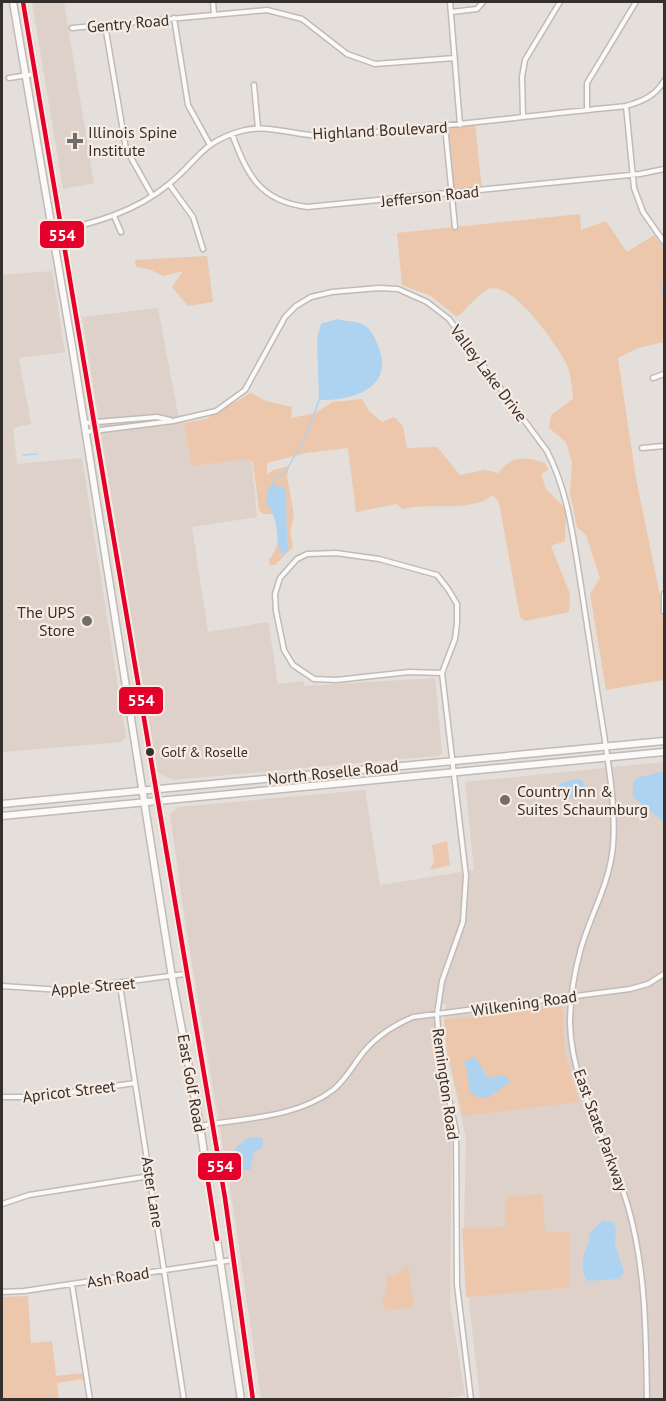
<svg xmlns="http://www.w3.org/2000/svg" width="666" height="1401" viewBox="0 0 666 1401" font-family="'PT Sans',sans-serif">
	<style>
		.built { fill: #ded1c9 }
		.green { fill: #ecc7ab }
		.water { fill: #add3f0 }
		.lines { fill: none; stroke-linecap: round; stroke-linejoin: round }
		.stream { stroke: #add3f0; stroke-width: 1.5 }
		.minor-casing { stroke: #bfbbb7; stroke-width: 7 }
		.secondary-casing { stroke: #bfbbb7; stroke-width: 9 }
		.primary-casing { stroke: #bfbbb7; stroke-width: 9 }
		.minor { stroke: #fbfaf9; stroke-width: 4 }
		.secondary { stroke: #fbfaf9; stroke-width: 6 }
		.primary { stroke: #fbfaf9; stroke-width: 6 }
		.bus-1-casing { stroke: #f7ebe2; stroke-width: 9 }
		.bus-1 { stroke: #e4002b; stroke-width: 4.5 }
		.poi-dot { fill: #726d6a; stroke: #f7ebe2; stroke-width: 2 }
		.bus-dot { fill: #35302d; stroke: #f7ebe2; stroke-width: 2 }
		.labels { text-anchor: middle; dominant-baseline: central; stroke-width: 4.5; stroke-linejoin: round; paint-order: stroke }
		.bus-label { font-size: 14px; fill: #35302d; stroke: #f7ebe2; text-anchor: start }
		.street-label { font-size: 16px; fill: #35302d; stroke: #f7ebe2 }
		.poi-label { font-size: 16px; fill: #35302d; stroke: #f7ebe2; text-anchor: start }
		.line-badge { stroke: #f7ebe2; stroke-width: 2 }
		.badge-label { font-size: 16px; text-anchor: middle; font-weight: bold; fill: #fff }
	</style>
	<rect width="100%" height="100%" fill="#e4dfda"/>
	<path class="built" d="M32,2H64L94,183L63,189Z
		M52,271L65,352L19,358L31,424L13,428L17,464L82,458L126,738L121,742L2,752V275Z
		M158,308L178,414L184,423L192,466L248,459L252,465L257,517L192,527L208,632L268,622L278,684L304,681V686L435,678L442,753L438,756L172,780L157,772L82,317Z
		M664,762V1399H480L469,1302L464,1226L466,1138L447,1052L444,1024L446,1003L433,1008L438,1057L452,1121L450,1304L465,1395L435,1400L261,1399L234,1213L186,928L170,814L178,807L365,790L380,885L474,870L465,782Z"/>
	<path class="green" d="M475,123L482,190L453,193L445,126Z
		M580,214L581,230L606,221L627,252L654,235L664,249V342L638,348L618,358L636,479L660,595L664,631V680L606,690L590,594L600,578L586,535L577,527L570,493L572,463L566,442L549,428L551,415L573,399C572,386 571,374 566,363C556,344 511,279 488,289C480,293 465,310 457,317L431,296L402,285L397,233Z
		M207,256L213,302L188,306L172,287L183,271L163,276L149,269L136,267L135,260Z
		M251,393L266,401L292,407L291,418L315,413L333,402L362,399L369,411L382,422L394,417L403,426L407,448L437,447L460,475L484,470L499,473C511,454 526,457 545,463L548,470L541,474L546,489L566,509L565,541L551,546L570,594L569,612L525,621L520,617L499,503L493,495C472,513 429,502 402,509L397,504L356,512L348,448L306,453L267,463V475L273,470L289,466L287,476L294,515L290,532L293,547L275,565H270L269,560C281,544 280,533 274,514H263L259,510L253,463L248,459L192,466L184,423L206,419Z
		M447,841L450,865L430,870L434,862L432,845Z
		M560,1007L563,1010L564,1048L579,1102L463,1116L447,1052L444,1020Z
		M542,1194L545,1232H569L570,1287L466,1297L462,1228L505,1227L506,1197Z
		M408,1265L414,1307L386,1310L382,1300L386,1296L387,1275L396,1276Z
		M28,1296L31,1343L52,1341L56,1376L83,1373L84,1379L57,1383L59,1399H2V1297Z"/>
	<path class="water" d="M337,319C346,322 356,320 364,325C372,330 376,340 379,348C394,389 351,401 319,400L317,339L321,324Z
		M280,485L286,490L287,543L289,547L286,553H280C275,532 280,522 266,502L269,486Z
		M664,771V820L663,821L633,797V784L637,778Z
		M577,779L582,781L589,793L571,799L560,793L558,788L561,783Z
		M474,1057L478,1060L485,1074L491,1077L506,1075L510,1082L488,1098L474,1096C464,1085 472,1072 463,1063Z
		M249,1137L262,1138L263,1147L254,1152L250,1170H241L237,1166L235,1148Z
		M603,1220L613,1222L616,1228L615,1244L624,1272L619,1279L588,1281C579,1273 583,1249 590,1242L588,1235Z"/>
	<g class="lines">
		<path class="stream" d="M660,285L664,297
			M23,455L37,454
			M272,486L275,478L285,473L307,434L319,400"/>
		<g class="minor-casing">
			<path id="minor" d="M213,2L214,14
				M450,2L460,125
				M451,12L477,9L483,2
				M174,18L188,105L209,143
				M105,25L126,149L152,195
				M72,28L267,10L302,19L347,54L375,64L455,58
				M9,78L35,74
				M254,85L258,128
				M626,106L634,188L643,212L664,242
				M587,110V83L636,2
				M523,116L522,77L525,60L560,2
				M445,126L455,227
				M232,134C247,174 259,201 307,207L640,174L664,169
				M169,184L193,217L203,249
				M114,216L121,232
				M53,232C95,223 135,212 169,184C199,160 200,143 241,131C269,123 298,137 327,136C427,129 526,116 626,106C643,101 655,96 664,81
				M653,378L664,374
				M85,423L157,417L170,420
				M85,432L173,421L216,411L245,390L285,317L296,306L311,297L332,292L379,288L398,289L427,302L449,319L547,451C567,490 572,530 579,573C585,610 590,647 596,684C603,732 619,809 612,854C607,889 589,918 580,952C574,974 570,1001 570,1024C572,1090 612,1148 629,1210C646,1272 646,1336 647,1400
				M642,448L664,446
				M664,594V612
				M442,673L409,672L336,680L314,679L293,665L284,650L276,611L275,594L280,578L297,559L307,554L336,553L379,559L437,575L448,589L457,604V623L455,639L442,673L466,876L463,922L442,981L437,1014L440,1056L456,1132L457,1285L471,1400
				M120,985L184,1400
				M2,986L61,990L185,974
				M2,1097H37L135,1083
				M200,1126C244,1118 296,1118 333,1090C344,1081 351,1069 359,1058C373,1038 392,1026 413,1017L630,989L648,984L664,974
				M2,1204L29,1195L150,1176
				M72,1284L90,1400
				M2,1292L24,1291L233,1260"/>
		</g>
		<g class="secondary-casing">
			<path id="secondary" d="M2,804L664,741
				M2,816L664,752"/>
		</g>
		<g class="primary-casing">
			<path id="primary" d="M13,2L72,346L172,977L200,1126L241,1400
				M23,2L225,1198L253,1400"/>
		</g>
		<use href="#minor" class="minor"/>
		<use href="#secondary" class="secondary"/>
		<use href="#primary" class="primary"/>
		<g class="bus-1-casing">
			<path id="bus-1" d="M23,2L225,1198L253,1400
				M205,1162L217,1239"/>
		</g>
		<use href="#bus-1" class="bus-1"/>
	</g>
	<g class="poi-dot">
		<path d="M72 132h6v6h6v6h-6v6h-6v-6h-6v-6h6z"/>
		<circle cx="87" cy="621" r="6"/>
		<circle cx="505" cy="800" r="6"/>
	</g>
	<circle class="bus-dot" cx="150" cy="752" r="5"/>
	<g class="labels">
		<g class="bus-label">
			<text x="161" y="752">Golf &amp; Roselle</text>
		</g>
		<g class="street-label">
			<text transform="translate(128 23) rotate(-5)">Gentry Road</text>
			<text transform="translate(380 130) rotate(-3)">Highland Boulevard</text>
			<text transform="translate(430 196) rotate(-6)">Jefferson Road</text>
			<text transform="translate(489 373) rotate(53)">Valley Lake Drive</text>
			<text transform="translate(333 772) rotate(-6)">North Roselle Road</text>
			<text transform="translate(93 986) rotate(-5)">Apple Street</text>
			<text transform="translate(524 1003) rotate(-8)">Wilkening Road</text>
			<text transform="translate(192 1083) rotate(80)">East Golf Road</text>
			<text transform="translate(446 1084) rotate(82)">Remington Road</text>
			<text transform="translate(69 1091) rotate(-7)">Apricot Street</text>
			<text transform="translate(601 1130) rotate(70)">East State Parkway</text>
			<text transform="translate(153 1192) rotate(81)">Aster Lane</text>
			<text transform="translate(118 1277) rotate(-9)">Ash Road</text>
		</g>
		<g class="poi-label">
			<text x="88" y="132">Illinois Spine<tspan x="88" dy="18">Institute</tspan></text>
			<text x="75" y="612" text-anchor="end">The UPS<tspan x="75" dy="18">Store</tspan></text>
			<text x="517" y="791">Country Inn &amp;<tspan x="517" dy="18">Suites Schaumburg</tspan></text>
		</g>
	</g>
	<g class="line-badge">
		<rect x="39" y="220" width="46" height="29" rx="6" fill="#e4002b"/>
		<rect x="118" y="686" width="46" height="29" rx="6" fill="#e4002b"/>
		<rect x="197" y="1152" width="45" height="29" rx="6" fill="#e4002b"/>
	</g>
	<g class="badge-label">
		<text x="62" y="241">554</text>
		<text x="141" y="706">554</text>
		<text x="220" y="1172">554</text>
	</g>
	<rect width="666" height="1401" fill="none" stroke="#35302d" stroke-width="6"/>
</svg>
